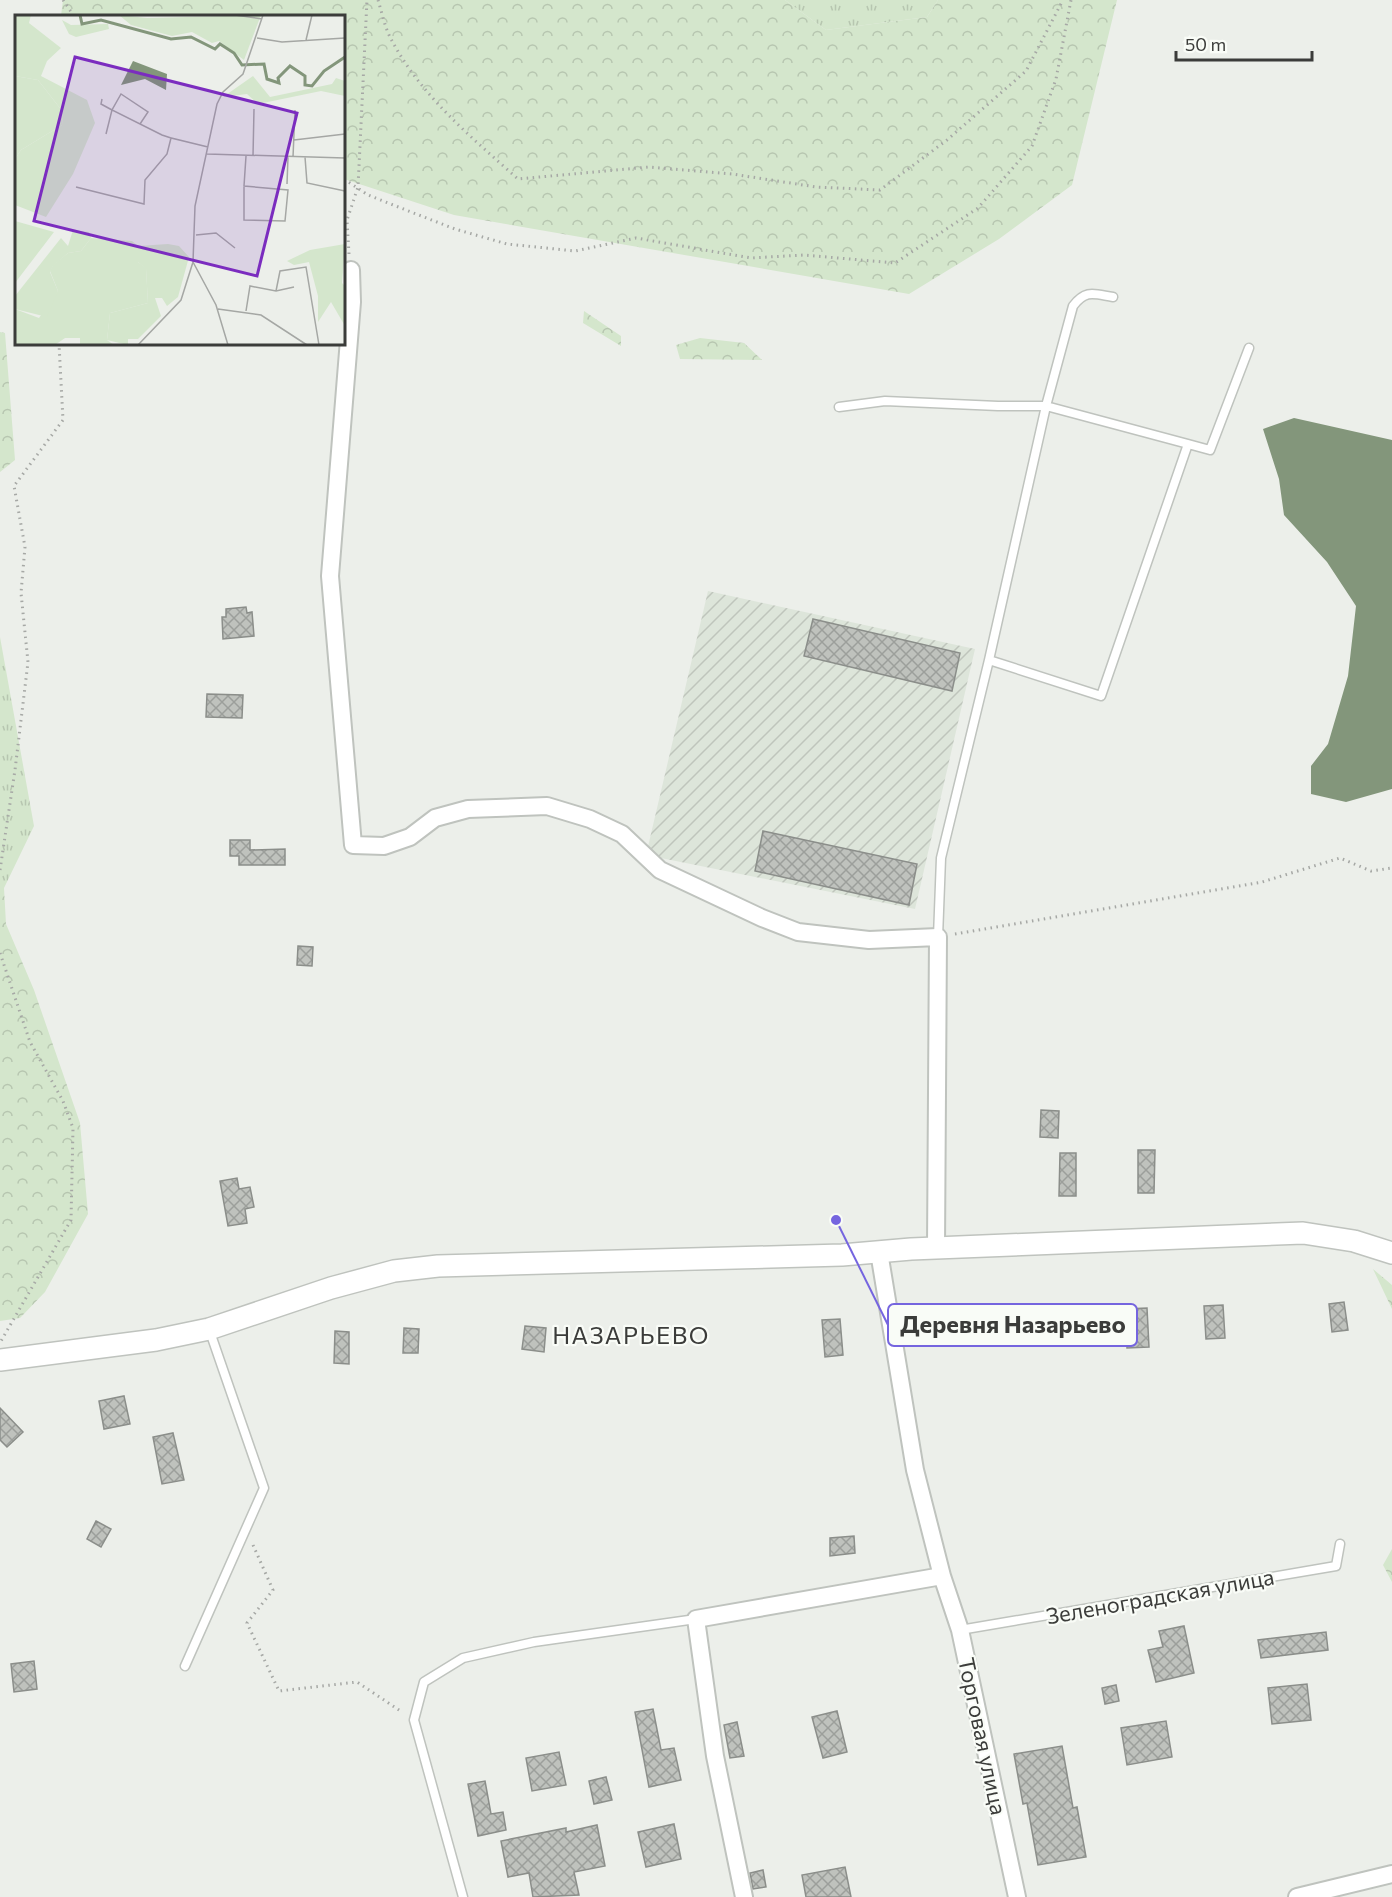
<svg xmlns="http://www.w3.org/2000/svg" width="1392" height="1897" viewBox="0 0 1392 1897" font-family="Commissioner,sans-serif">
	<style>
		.industrial { fill: url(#industrial-furrows) }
		.grass { fill: url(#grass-tufts) }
		.forest { fill: url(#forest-crowns) }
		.water { fill: #83967b }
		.building { fill: url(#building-cross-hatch); stroke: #8b8e8a; stroke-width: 1.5 }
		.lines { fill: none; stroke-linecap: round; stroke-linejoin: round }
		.service-casing { stroke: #bfc3be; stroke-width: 11 }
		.minor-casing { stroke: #bfc3be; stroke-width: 20 }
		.tertiary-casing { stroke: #bfc3be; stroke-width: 24 }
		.path { stroke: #a6a8a5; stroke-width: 3; stroke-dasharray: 1.5 4.5; stroke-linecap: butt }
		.service { stroke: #fff; stroke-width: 8 }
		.minor { stroke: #fff; stroke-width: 16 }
		.tertiary { stroke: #fff; stroke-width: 21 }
		.labels { text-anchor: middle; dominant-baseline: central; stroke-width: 4.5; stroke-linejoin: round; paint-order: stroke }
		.street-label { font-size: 22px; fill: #3b3c3a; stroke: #f9fcf7 }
		.neighbourhood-label { font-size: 24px; letter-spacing: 1.5px; fill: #3b3c3a; stroke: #f9fcf7 }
		.inset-river { fill: none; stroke: #83967b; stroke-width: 3 }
		.inset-road { fill: none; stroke: #a5a7a4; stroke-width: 1.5 }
		.view { fill: #7b2cbf; fill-opacity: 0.15; stroke: #7b2cbf; stroke-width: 3 }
		.inset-edge { fill: none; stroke: #3b3c3a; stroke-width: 3 }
		.leader { fill: none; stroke: #7565df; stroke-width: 2 }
		.callout-dot { fill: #7565df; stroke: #f9fcf7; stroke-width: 2 }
		.callout { fill: #f9fcf7; stroke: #7565df; stroke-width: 2 }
		.callout-label { font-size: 24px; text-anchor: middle; font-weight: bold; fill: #3b3c3a }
	</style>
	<defs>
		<pattern id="industrial-furrows" width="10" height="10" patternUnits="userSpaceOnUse" patternTransform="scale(1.5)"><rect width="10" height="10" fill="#dde5da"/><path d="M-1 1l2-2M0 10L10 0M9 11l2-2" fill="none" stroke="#bfc5bc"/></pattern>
		<pattern id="grass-tufts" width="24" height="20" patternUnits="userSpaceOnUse" patternTransform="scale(1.5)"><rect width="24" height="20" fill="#d4e6cc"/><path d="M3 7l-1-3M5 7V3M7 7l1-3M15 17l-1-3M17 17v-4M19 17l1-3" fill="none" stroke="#b7c6b0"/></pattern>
		<pattern id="forest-crowns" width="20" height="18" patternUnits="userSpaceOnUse" patternTransform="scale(1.5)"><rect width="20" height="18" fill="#d4e6cc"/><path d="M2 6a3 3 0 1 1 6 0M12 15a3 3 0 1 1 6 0" fill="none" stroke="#b7c6b0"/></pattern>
		<pattern id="building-cross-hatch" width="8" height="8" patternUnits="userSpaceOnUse" patternTransform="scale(1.5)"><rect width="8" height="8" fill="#bfc2bd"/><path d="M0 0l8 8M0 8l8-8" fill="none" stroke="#9c9f9b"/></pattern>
	</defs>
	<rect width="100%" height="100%" fill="#ecefea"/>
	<path class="industrial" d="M708,591L975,649L915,909L646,855Z"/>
	<path class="grass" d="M785,0H938L927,17L826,30Z
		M0,637L34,826L4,888H0Z"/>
	<path class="forest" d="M63,0H785L826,30L927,17L938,0H1117L1072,185L999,239L909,294L454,215L344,179V16H61Z
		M584,311L621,336V346L583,323Z
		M0,332L5,333L15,460L0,472Z
		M700,338L744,343L762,360L680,359L676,345Z
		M0,888H4L6,924L34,990L80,1123L88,1214L45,1292L20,1318L0,1321Z
		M1373,1269L1392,1285V1309Z
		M1392,1549V1582L1383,1565Z"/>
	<path class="water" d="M1294,418L1392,440V789L1346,802L1311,794V766L1328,744L1348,676L1356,606L1327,562L1284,515L1279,479L1263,429Z"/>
	<path class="building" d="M246,607L247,613L252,612L254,636L223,639L222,617H226V609Z
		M813,619L960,653L952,691L804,656Z
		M207,694L243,695L242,718L206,717Z
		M763,831L917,864L909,905L755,871Z
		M230,840H250V850L285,849V865H239V856H230Z
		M298,946L313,947L312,966L297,965Z
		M1041,1110L1059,1111L1058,1138L1040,1137Z
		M1138,1150H1155L1154,1193H1138Z
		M1060,1153H1076V1196H1059Z
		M237,1178L239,1189L250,1187L254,1207L245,1209L247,1223L228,1226L220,1181Z
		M1344,1302L1348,1330L1332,1332L1329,1304Z
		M1223,1305L1225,1338L1206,1339L1204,1306Z
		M1147,1308L1149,1347L1127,1348L1125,1309Z
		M840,1319L843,1355L825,1357L822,1320Z
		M525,1326L546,1328L544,1352L522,1349Z
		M404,1328L419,1329L418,1353H403Z
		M335,1331L349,1332V1364L334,1363Z
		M124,1396L130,1424L104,1429L99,1401Z
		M0,1408L23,1432L7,1447L0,1440Z
		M173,1433L184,1480L162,1484L153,1437Z
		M96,1521L111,1529L101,1547L87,1539Z
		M854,1536L855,1553L830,1556V1538Z
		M1184,1626L1194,1673L1156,1682L1148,1650L1163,1647L1159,1631Z
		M1326,1632L1328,1650L1261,1658L1258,1640Z
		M34,1661L37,1689L14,1692L11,1664Z
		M1307,1684L1311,1720L1272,1724L1268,1688Z
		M1116,1685L1119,1701L1105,1704L1102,1688Z
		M653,1709L661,1750L674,1748L681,1780L649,1787L635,1712Z
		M837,1711L847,1752L823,1758L812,1717Z
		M1166,1721L1172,1757L1127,1765L1121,1728Z
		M737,1722L744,1756L730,1758L724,1725Z
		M1062,1746L1073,1808L1077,1807L1086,1857L1038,1865L1027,1803L1023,1804L1014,1754Z
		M559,1752L566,1785L532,1791L526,1758Z
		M606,1777L612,1800L594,1804L589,1781Z
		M485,1781L491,1814L503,1812L506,1830L478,1836L468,1784Z
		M674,1824L681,1859L646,1867L638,1832Z
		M597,1825L605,1866L574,1872L579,1895L533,1897L529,1873L508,1877L501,1841L566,1828V1832Z
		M845,1867L851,1897H806L802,1875Z
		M763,1870L766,1887L753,1889L750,1873Z"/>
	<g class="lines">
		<g class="service-casing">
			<path id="service" d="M839,407L885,401L998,406H1046L1073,306C1086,289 1094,294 1113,297
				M1188,444L1210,450L1249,348
				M938,937L941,858L989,660L1046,406L1188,444L1101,696L989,660
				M960,1630L1336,1566L1340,1544
				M185,1666L264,1488L209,1329
				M463,1897L414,1720L424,1682L463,1658L534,1642L696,1619"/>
		</g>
		<g class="minor-casing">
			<path id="minor" d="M351,270L352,302L330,576L353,845L384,846L410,837L435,818L468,809L547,806L590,819L622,834L660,870L762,918L798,932L869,940L938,937L936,1248
				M879,1252L915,1470L942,1576L960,1630L1017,1897
				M744,1897L715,1756L696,1619L942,1576
				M1297,1897L1392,1874"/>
		</g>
		<g class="tertiary-casing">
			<path id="tertiary" d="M0,1360L156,1340L209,1329L331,1288L394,1271L438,1266L842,1255L911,1249L1303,1233L1354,1241L1392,1253"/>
		</g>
		<path class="path" d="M63,0L74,16
			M378,0C382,13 385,28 391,39C421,96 471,137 518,179L649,167L732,174L816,187L880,190L947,140L1026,71L1063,0
			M344,179L368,195L411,212L455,229L507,244L575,251L636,238L751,258L804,255L895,263L978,208L1032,146L1056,79L1071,0
			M349,254L347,220L358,187L367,0
			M0,870L15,770L28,662L21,593L25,547L14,486L63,420L59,344
			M955,934L1262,882L1340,858L1371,871L1392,868
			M0,953L30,1042L63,1101L73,1128L71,1220L1,1341
			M253,1545L273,1590L247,1623L279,1691L357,1682L402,1712"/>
		<use href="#service" class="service"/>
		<use href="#minor" class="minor"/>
		<use href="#tertiary" class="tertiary"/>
	</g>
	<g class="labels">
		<g class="street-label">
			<text transform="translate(1160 1596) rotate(-10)">Зеленоградская улица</text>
			<text transform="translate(983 1736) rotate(78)">Торговая улица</text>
		</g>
		<g class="neighbourhood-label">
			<text x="631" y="1334">НАЗАРЬЕВО</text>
		</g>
	</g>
	<g transform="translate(15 15)">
		<rect width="330" height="330" fill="#ecefea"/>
		<path d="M104,0L132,3L246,0L229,45L204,26L197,28L177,17L157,21L116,10ZM0,61L23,65L48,97L47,110L6,135L0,144ZM76,223L117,226L123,231V247L131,253L133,288L95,298L92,325L99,330H65V323H50L40,330H0V294L24,303L43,276L35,256L38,250L53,238L66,236Z" fill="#d4e6cc"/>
		<path d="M0,0H16L14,8L46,33L32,46L26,61L72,85L80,108L58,159L31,202L0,190V144L6,135L47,110L48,97L23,65L0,61ZM47,5L56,10L93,9L94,14L61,22L54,19ZM238,61L255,82L317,69L321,63L330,66V81L306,76L243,89L232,79L208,82ZM0,206L39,217L0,268ZM58,215L74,217L76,223L66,236L53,238L38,251L35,257L43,276L32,302L0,294V281L46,223L53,231ZM153,229L164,231L174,242L163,282L152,291L147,283H140L146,301L123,324H113V330L92,325L95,298L133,288L131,254L123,247V231ZM330,229L327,268L330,271V311L316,287L303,307V281L294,247L279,250L272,246L295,235Z" fill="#d4e6cc"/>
		<path d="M118,46L152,59L151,75L130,64L106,70Z" fill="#83967b"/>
		<path class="inset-river" d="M65,0L67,9L86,5L156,24L176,22L200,34L205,29L219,38L227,50L249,49L252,64L264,68L263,63L275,51L290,61V70L297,71L309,56L330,42"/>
		<path class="inset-road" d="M220,0L247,4M242,23L267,27L330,23M291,25L297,0M87,84L86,89L97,95L91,119M125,109L133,97L106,79L97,95L147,120L156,123M279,125L330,119M192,139L330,143M238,141L239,94M278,142L280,95M290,142L292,168L330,176M272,169L273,142M229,171V205L270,206L273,175L229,171L231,141M61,172L129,189L130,165L152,139L156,123L193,132M181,220L201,218L220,233M178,247L201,290L213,330M261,276L265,256L291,252L304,330M203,294L246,300L292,330M231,296L235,271L261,276L279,272M123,330L166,285L178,247L180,191L202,89L208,77L228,59L248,0"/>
		<path class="view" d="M60,42L282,98L242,261L19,206Z"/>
		<rect width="330" height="330" class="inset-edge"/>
	</g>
	<path class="leader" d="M836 1220L888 1325"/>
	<circle class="callout-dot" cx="836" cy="1220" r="6"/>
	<rect class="callout" x="888" y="1304" width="249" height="42" rx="6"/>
	<g class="callout-label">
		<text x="1013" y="1333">Деревня Назарьево</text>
	</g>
	<path d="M1176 51v9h136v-9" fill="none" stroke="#3b3c3a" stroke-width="3"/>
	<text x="1185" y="51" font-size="18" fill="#3b3c3a" stroke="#f9fcf7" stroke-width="4.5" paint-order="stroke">50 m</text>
</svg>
